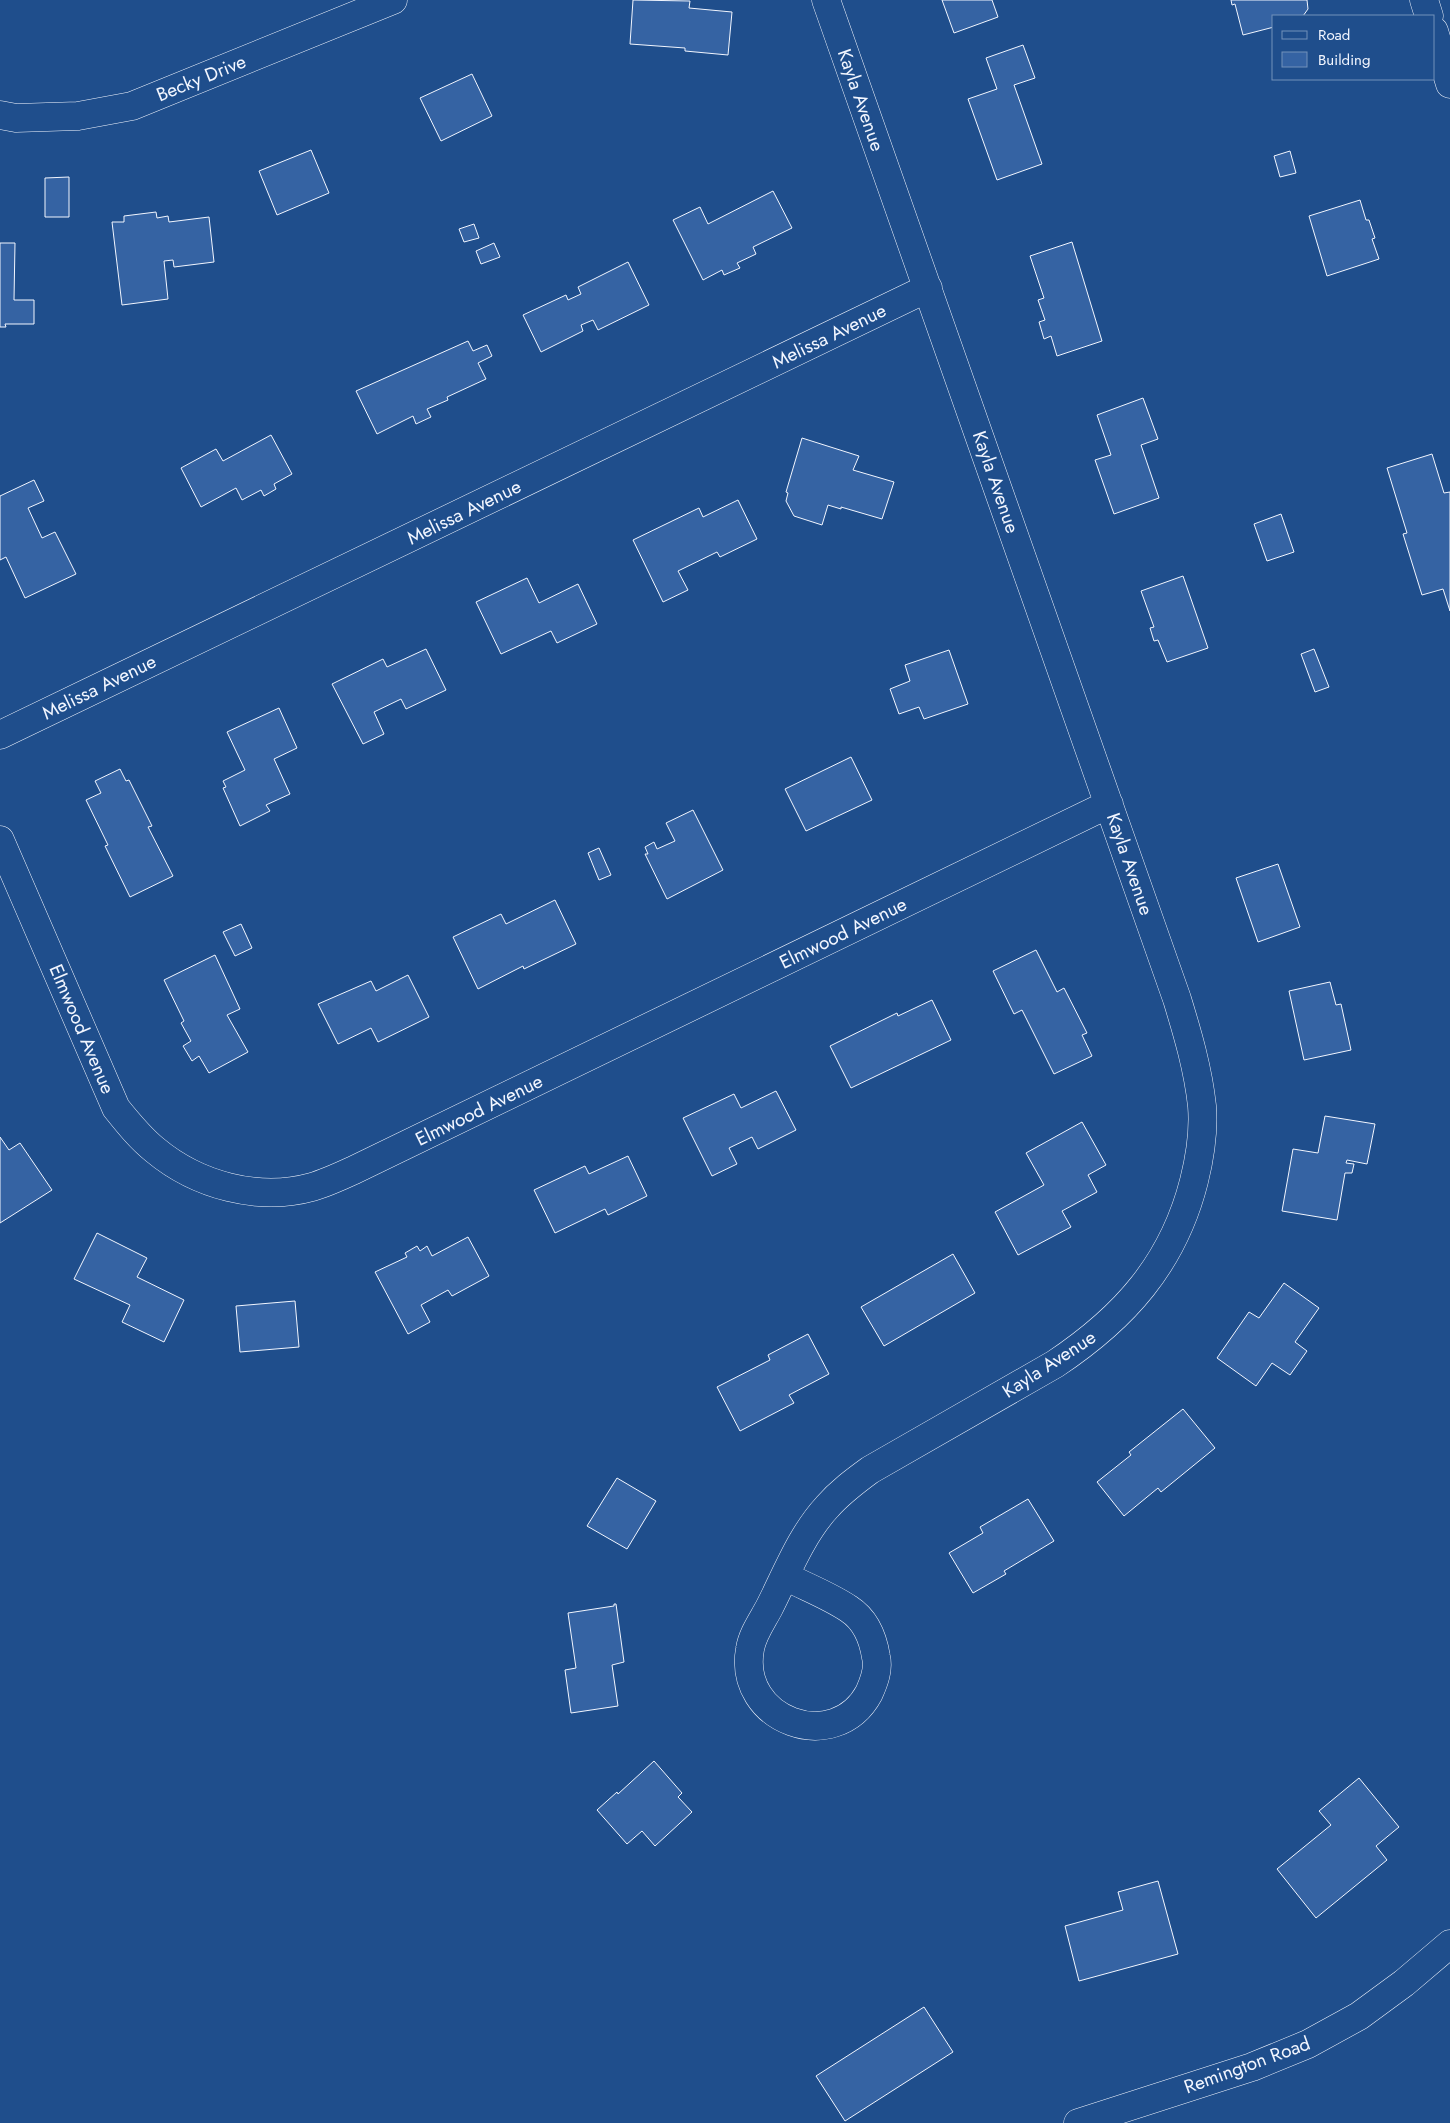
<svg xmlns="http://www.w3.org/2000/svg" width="1450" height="2123" viewBox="0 0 1450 2123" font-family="Jost,sans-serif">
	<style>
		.building { fill: #3563a3; stroke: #f2f6ff }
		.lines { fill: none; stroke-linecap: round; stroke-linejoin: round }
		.street-casing { stroke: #f2f6ff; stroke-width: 29 }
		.street { stroke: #1f4e8c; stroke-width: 28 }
		.labels { text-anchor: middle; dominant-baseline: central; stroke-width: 4; stroke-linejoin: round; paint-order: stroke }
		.street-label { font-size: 19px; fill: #f2f6ff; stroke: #1f4e8c }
	</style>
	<rect width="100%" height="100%" fill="#1f4e8c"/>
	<path class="building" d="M633,0L690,1L689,8L732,12L728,55L685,51V48L630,44Z
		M942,0H992L998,17L954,33Z
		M1231,0H1307L1308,9L1303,16H1274V27L1243,35L1235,4L1232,5Z
		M1023,45L1035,78L1014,85L1042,164L997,180L968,99L997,89L986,58Z
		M472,74L492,116L441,141L420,98Z
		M311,150L329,193L277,215L259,171Z
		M1290,151L1296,173L1280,177L1274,156Z
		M69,177V217H45V178Z
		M773,191L792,228L753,247L756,254L737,263L740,268L724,275L722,270L703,280L673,220L700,207L708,224Z
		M1360,200L1366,220H1369L1375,238L1372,239L1379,259L1327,276L1309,216Z
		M156,212L157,218L168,216L169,222L209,217L214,262L174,267L173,260L164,261L168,299L122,305L112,222H124V216Z
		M474,224L479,238L464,242L459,229Z
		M1072,242L1102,341L1057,356L1051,336L1044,339L1039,322L1045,320L1038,300L1044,298L1030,256Z
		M0,243H15L14,300H34V324H5L6,327H0Z
		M494,243L500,257L481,264L476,251Z
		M628,262L649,305L598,330L593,320L581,325L583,331L541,352L523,315L566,295L568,300L581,294L578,287Z
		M468,341L473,351L487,345L492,356L478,363L486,379L447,397L448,400L427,409L431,417L416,424L413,416L377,434L356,391Z
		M1143,398L1158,439L1141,445L1159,498L1114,514L1095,460L1111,455L1097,415Z
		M271,435L292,474L274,484L276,489L264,496L261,490L242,500L236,488L201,507L181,468L216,449L223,461Z
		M802,438L859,456L853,470L894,482L882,519L841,507V509L828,505L822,525L794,516L786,501L788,493L786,492Z
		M1432,454L1444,493L1450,492V611L1443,589L1422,595L1403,534L1407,533L1387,468Z
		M34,480L44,501L28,508L42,538L55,532L76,574L25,598L6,557L0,560V496Z
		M738,500L757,539L720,557L717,552L678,571L688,590L663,602L633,540L699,508L703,517Z
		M1281,514L1294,552L1267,561L1254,524Z
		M1183,576L1208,648L1167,662L1158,640L1154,641L1150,628L1154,627L1141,591Z
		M527,578L539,603L578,584L597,624L557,643L551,631L501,654L476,602Z
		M426,649L446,690L406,709L401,699L374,712L384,734L363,744L332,684L383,659L387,667Z
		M1314,649L1329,687L1315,692L1301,654Z
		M949,650L968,704L924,719L919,707L899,714L890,689L910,681L905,665Z
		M279,708L297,748L274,759L290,794L266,805L270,811L240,826L223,788L226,787L223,781L245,770L227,732Z
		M851,757L872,800L806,831L785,789Z
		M120,769L126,781L129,780L152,826L148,827L173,876L130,897L105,846L108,845L86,800L101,793L95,781Z
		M693,810L723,870L667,899L645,854H648L645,847L654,842L657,849L675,841L666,823Z
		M599,848L611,875L599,880L588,853Z
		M1278,864L1300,927L1258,942L1236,878Z
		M555,900L576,944L524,969L523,966L478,989L453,937L501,914L506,924Z
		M241,924L252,948L235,956L223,932Z
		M1036,950L1057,992L1064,988L1087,1033L1082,1035L1092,1056L1054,1074L1022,1010L1014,1014L993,971Z
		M215,955L240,1009L227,1015L248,1052L209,1073L199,1056L192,1061L183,1046L191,1041L181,1023L184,1021L164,980Z
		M408,975L429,1017L378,1042L371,1028L338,1044L318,1004L371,981L376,991Z
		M1330,982L1336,1005L1341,1004L1351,1050L1304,1060L1289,991Z
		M932,1000L951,1040L851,1088L830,1046L897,1013L898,1016Z
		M776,1091L796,1130L758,1149L752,1137L729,1148L737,1164L712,1176L683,1118L734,1094L741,1108Z
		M1325,1116L1375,1124L1367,1164L1347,1160L1346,1163L1354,1164L1352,1173H1345L1337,1220L1282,1211L1293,1149L1318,1153Z
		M1082,1122L1106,1165L1088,1175L1097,1192L1062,1211L1071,1227L1018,1255L995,1212L1044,1185L1026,1153Z
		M0,1137L9,1150L20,1143L52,1190L0,1223Z
		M628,1156L647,1196L608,1215L605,1209L555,1233L534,1190L585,1166L589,1174Z
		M97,1233L147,1258L137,1277L184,1300L164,1342L122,1322L130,1305L74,1279Z
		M468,1237L489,1276L452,1296L448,1290L421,1305L430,1322L408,1334L375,1272L407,1257L405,1253L417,1246L420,1251L427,1246L432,1256Z
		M953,1254L975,1293L884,1346L861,1307Z
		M1284,1283L1319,1308L1295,1342L1307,1351L1290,1375L1272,1363L1256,1386L1217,1358L1249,1312L1259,1318Z
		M295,1301L299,1347L240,1352L236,1306Z
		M808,1334L829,1374L789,1395L794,1403L740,1431L717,1387L770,1360L768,1355Z
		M1183,1409L1215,1448L1161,1492L1158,1488L1124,1516L1097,1482L1131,1455L1129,1452Z
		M617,1478L656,1501L627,1549L587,1526Z
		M1028,1499L1054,1541L1004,1571L1006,1574L973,1593L949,1553L983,1533L980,1527Z
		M614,1604H616L624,1662L612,1665L618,1706L571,1713L565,1670L576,1668L568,1613L614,1606Z
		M654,1761L682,1793L678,1797L692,1812L655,1846L642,1831L627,1844L597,1810L617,1792L618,1794Z
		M1359,1778L1399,1827L1376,1846L1387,1860L1316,1918L1277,1869L1331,1825L1319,1811Z
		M1158,1881L1178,1954L1079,1981L1065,1926L1123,1910L1118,1892Z
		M924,2007L953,2052L845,2121L816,2076Z"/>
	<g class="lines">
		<g class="street-casing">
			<path id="street" d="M1424,0L1429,16
				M1434,31L1450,84
				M0,115L16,118L78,116L132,106L393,0
				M0,735L928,288
				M0,840L116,1108C128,1123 140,1138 155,1150C197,1185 258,1202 312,1187C326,1183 341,1176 354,1170L1109,804
				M785,1576C806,1587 830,1596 849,1609C866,1620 873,1638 876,1657C879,1669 874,1682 869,1693C835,1756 737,1721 750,1649C752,1635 762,1621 769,1608C786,1575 801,1535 827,1507C840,1492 855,1481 870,1470L1055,1364C1124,1318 1173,1264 1194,1181C1200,1157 1204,1131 1202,1106C1198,1069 1188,1035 1177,999L826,0
				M1078,2123L1252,2067L1308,2044L1359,2016L1404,1983L1450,1944"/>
		</g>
		<use href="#street" class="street"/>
	</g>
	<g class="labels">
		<g class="street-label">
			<text transform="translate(201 78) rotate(-22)">Becky Drive</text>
			<text transform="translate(861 100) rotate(71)">Kayla Avenue</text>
			<text transform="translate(829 336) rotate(-26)">Melissa Avenue</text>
			<text transform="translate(996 482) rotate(71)">Kayla Avenue</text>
			<text transform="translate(464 512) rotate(-26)">Melissa Avenue</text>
			<text transform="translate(99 687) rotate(-26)">Melissa Avenue</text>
			<text transform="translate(1130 864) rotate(71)">Kayla Avenue</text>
			<text transform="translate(843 933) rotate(-26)">Elmwood Avenue</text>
			<text transform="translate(82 1029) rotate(67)">Elmwood Avenue</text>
			<text transform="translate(479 1110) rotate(-26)">Elmwood Avenue</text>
			<text transform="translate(1049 1364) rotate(-33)">Kayla Avenue</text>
			<text transform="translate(1247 2065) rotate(-20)">Remington Road</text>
		</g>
	</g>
	<rect x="1272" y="15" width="162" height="65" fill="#1f4e8c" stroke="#7391ba"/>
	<rect x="1282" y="31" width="25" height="8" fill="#1f4e8c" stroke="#7391ba"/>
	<text x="1318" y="40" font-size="15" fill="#f2f6ff">Road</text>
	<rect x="1282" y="52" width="25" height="15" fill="#3563a3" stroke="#7391ba"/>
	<text x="1318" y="65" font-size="15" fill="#f2f6ff">Building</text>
</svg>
